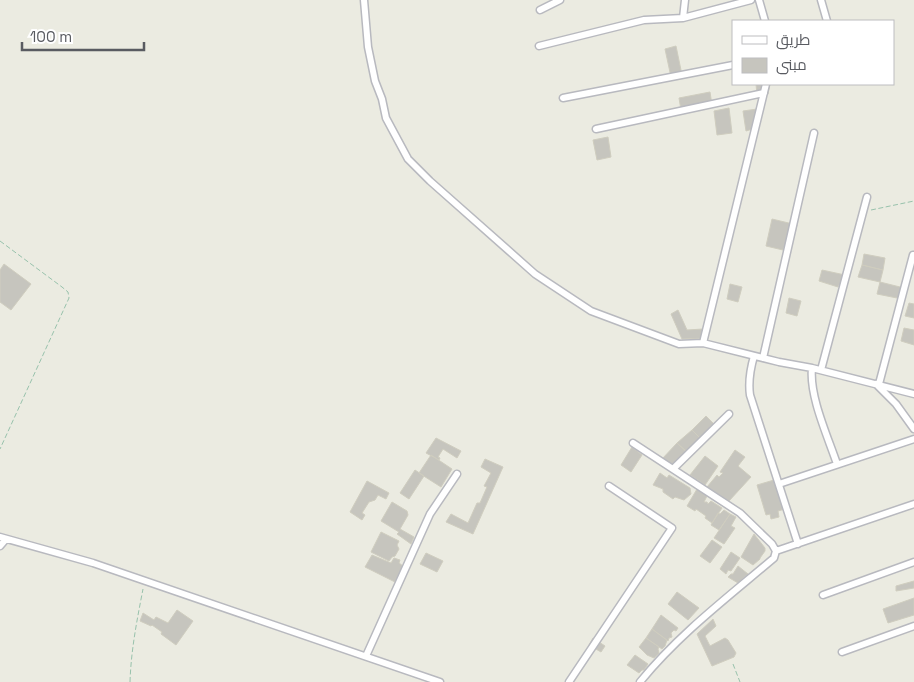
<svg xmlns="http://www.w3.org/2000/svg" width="914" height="682" viewBox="0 0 914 682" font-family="'Space Grotesk',Cairo,sans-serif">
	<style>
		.building { fill: #c6c5be; stroke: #cfcdbf }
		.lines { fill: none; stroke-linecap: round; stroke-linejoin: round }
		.street-casing { stroke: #b8b9bf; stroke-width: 9 }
		.path { stroke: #98c2ac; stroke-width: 1; stroke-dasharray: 5 2.5; stroke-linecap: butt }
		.street { stroke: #fff; stroke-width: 6 }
	</style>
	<rect width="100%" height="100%" fill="#ebebe1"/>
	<path class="building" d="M676,46L682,75L671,77L665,49Z
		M756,84H770L768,94L757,95Z
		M710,92L712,105L681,110L679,98Z
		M729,108L732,133L717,135L714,111Z
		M757,109L756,128L746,131L743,111Z
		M608,137L611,157L597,160L593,140Z
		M772,219L797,225L791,248L784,247L783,250L766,246Z
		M864,254L885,258L883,270L862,265Z
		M4,264L31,284L11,310L0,302V270Z
		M862,265L883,270L880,282L858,277Z
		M822,270L845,275L843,286L839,285L838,287L819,281Z
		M880,282L904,288L902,299L877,294Z
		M730,284L742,287L738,302L727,299Z
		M789,298L801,301L797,316L786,313Z
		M909,303L914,304V318L905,316Z
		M678,310L687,330L703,329L705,338L682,339L671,314Z
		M904,328L914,330V345L901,341Z
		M706,416L719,429L704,442L692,430Z
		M692,430L704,442L688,453L677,443Z
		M436,438L461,451L457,458L443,449L438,457L440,458L439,460L426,453Z
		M677,443L688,453L674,466L662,459Z
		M632,447L642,455L631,472L621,465Z
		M735,450L745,457L738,466L751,477L729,501L707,487L717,475L719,477L723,473L720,472Z
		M431,455L452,469L441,487L419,473Z
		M705,456L718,466L705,485L690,475Z
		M485,459L503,467L473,534L446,522L451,514L468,523L477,503H480L487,487L484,486L491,473L481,467Z
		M415,470L424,476L409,499L400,493Z
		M660,473L667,478L669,475L690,488L691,494L684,500L675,497L673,499L663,492V489L653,485Z
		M774,480L785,509L778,511L779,517L771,519L770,514L766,515L757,485Z
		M367,481L389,493L386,499L378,495L375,500L369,502L362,513L365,515L362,520L350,512Z
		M697,489L707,496L704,502H707L708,504L711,501L722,508L712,523L705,518L706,516L696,509L695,511L687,506Z
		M392,502L407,511L408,515L400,529L414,537L411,544L397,534L399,532L381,521Z
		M724,510L730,514L719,530L711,525L718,513L720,514Z
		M730,514L736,517L731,526L735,528L724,544L714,538Z
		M381,532L399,541L397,545L399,549L395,556L392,557L389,561L371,552Z
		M754,534L765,548V551L760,558V559L753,565L741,557Z
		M712,540L722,547L710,563L700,556Z
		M731,552L740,558L731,571L728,570L726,574L720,569Z
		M426,553L443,561L437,572L420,564Z
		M372,555L391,563L394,558L400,560L399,563L403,566L395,582L365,567Z
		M738,566L748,574L738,583L728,577L731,574H733Z
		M914,581V588L896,591V586Z
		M677,592L699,608L688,620L668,604Z
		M914,598V615L888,623L883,609Z
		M177,610L193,621L176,645L161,634L162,632L152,625L151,626L140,621L143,613L154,620L156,617L168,623Z
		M661,615L678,628L676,631L674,630L671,633L672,637L669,638L668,641L652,629Z
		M713,619L716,626L705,636L710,646L725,638L728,640L736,653L734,657L712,666L697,634Z
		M652,629L667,640L665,646L662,649L646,638Z
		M593,638L605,646L601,652L589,645Z
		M646,638L659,647L658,649L659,653L654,658L647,655L639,647Z
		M635,655L648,664L644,670H642L639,673L627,665Z"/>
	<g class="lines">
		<g class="street-casing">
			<path id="street" d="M364,0L368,47L375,81L382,99L386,118L408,159L430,181L535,274L591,311L679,344L703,343L779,362L812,368L914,394
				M759,0L765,21
				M821,0L827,21
				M540,10L560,0
				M683,18L685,0
				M539,46L644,20L683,18L751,0
				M563,98L733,65
				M596,129L764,93
				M703,343L766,84
				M754,356C750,370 748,381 750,395L798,544
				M763,358L814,133
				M812,368C809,396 828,437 837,464
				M821,370L867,197
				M876,384L896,404L914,429
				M879,384L913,255
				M633,443L740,513L772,544L776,551L774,558C728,597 678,635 640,682
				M673,469L729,414
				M779,484L914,439
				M0,537L93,563L440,682
				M0,546L6,539
				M776,551L914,504
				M823,595L914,562
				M842,652L914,626
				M366,656L430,514L457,474
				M569,682L672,528L609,486"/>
		</g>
		<path class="path" d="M871,210L914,201
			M0,241L62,287L68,292L69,298L0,449
			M733,664L740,682
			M130,682C131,650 137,620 143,589"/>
		<use href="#street" class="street"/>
	</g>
	<rect x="732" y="20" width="162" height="65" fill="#ffffff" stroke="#bdbdc0"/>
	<rect x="742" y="36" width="25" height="8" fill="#ffffff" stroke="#bdbdc0"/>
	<text x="776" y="45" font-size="15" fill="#595b61">طريق</text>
	<rect x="742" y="58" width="25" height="15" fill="#c6c5be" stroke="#bdbdc0"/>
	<text x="776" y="70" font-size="15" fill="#595b61">مبنى</text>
	<path d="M22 42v8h122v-8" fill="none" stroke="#595b61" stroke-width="2.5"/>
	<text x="30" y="42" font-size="15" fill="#595b61" stroke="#ffffff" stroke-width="4" paint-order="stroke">100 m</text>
</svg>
